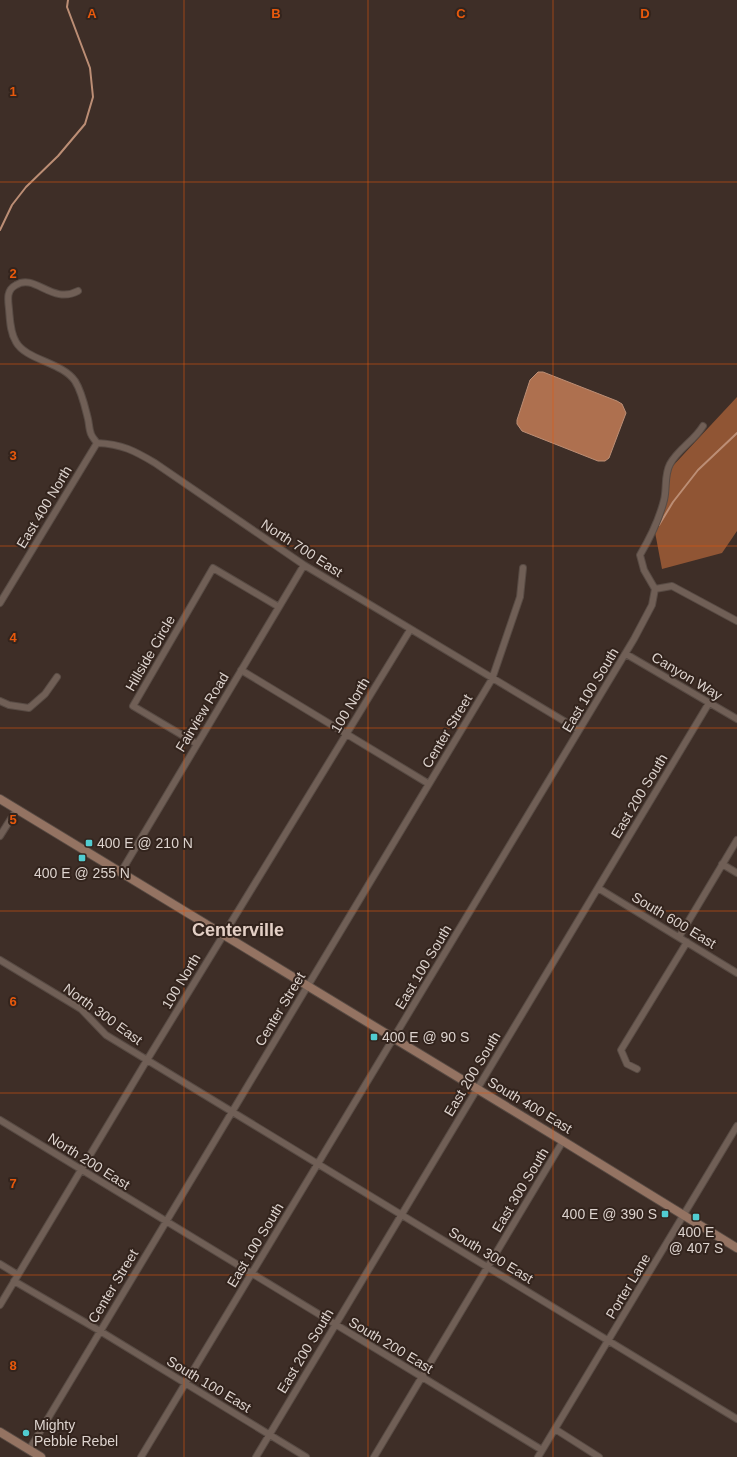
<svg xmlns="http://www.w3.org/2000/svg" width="737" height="1457" viewBox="0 0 737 1457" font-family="Arial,sans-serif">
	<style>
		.forest { fill: #905534 }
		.water { fill: #ae704f; stroke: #bc8e75 }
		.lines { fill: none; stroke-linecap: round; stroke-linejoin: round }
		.stream { stroke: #bc8e75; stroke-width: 2 }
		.street-casing { stroke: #584b44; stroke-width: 8 }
		.secondary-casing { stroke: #584b44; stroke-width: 10 }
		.street { stroke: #705f56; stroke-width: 6 }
		.secondary { stroke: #947362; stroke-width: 8 }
		.grid { fill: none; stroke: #e8590c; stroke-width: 1; stroke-opacity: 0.55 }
		.poi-dot { fill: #51ccd1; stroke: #33241d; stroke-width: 1.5 }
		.labels { text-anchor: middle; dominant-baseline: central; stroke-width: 4; stroke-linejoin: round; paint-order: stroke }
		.street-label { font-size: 14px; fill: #ddd3ce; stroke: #33241d }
		.poi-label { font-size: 14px; fill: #ddd3ce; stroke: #33241d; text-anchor: start }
		.district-label { font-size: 18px; font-weight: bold; fill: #e4d0c6; stroke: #33241d }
		.grid-label { font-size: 13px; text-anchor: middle; font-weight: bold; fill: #e8590c; stroke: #33241d; stroke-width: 4; stroke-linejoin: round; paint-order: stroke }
	</style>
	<rect width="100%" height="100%" fill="#3e2e27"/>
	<path class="forest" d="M737,397V531L722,553L662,569L654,527L669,470Z"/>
	<path class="water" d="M538,372H543L617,401L622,404L626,413L609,458L605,461H598L522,431L517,424V420L530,380Z"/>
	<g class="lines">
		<path class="stream" d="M0,230L12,205L26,187L58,156L85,124L93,97L90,68L67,7L68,0
			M659,525L673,502L698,470L737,433"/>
		<g class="street-casing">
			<path id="street" d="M78,291C52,305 35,273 16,285C6,290 8,300 9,309C10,320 10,332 16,342C26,360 62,362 75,381C82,392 85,407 88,419C89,423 89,429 91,434C92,437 95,440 97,443
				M97,443C122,444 135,451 155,463L304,565L579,730
				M655,589L644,570L640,555C650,538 659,520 664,500C667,488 664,475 670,464C678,449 694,441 703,426
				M655,589L672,586L737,621
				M0,603L97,443
				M626,654L737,719
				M241,670L429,784
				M0,701L9,705L29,708L45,694L57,677
				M197,744L133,706L213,568L279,607
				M0,836L17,809
				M722,864L737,873
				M121,872L304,565
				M598,888L737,973
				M679,937L737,840
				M0,960L81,1009L106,1035L737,1419
				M637,1069L627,1064L621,1050L687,942
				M0,1120L542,1450
				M0,1264L18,1275
				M14,1281L100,1331L306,1457
				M0,1305L147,1060L410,630
				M555,1429L599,1457
				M29,1450L492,679L520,597L523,568
				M141,1457L634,639L652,605L655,589
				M256,1457L709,703
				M374,1457L563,1141
				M538,1457L737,1126"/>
		</g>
		<g class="secondary-casing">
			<path id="secondary" d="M0,799L563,1141L737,1248
				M0,1432L41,1457"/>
		</g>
		<use href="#street" class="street"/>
		<use href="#secondary" class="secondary"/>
	</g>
	<path class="grid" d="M184,0V1457M368,0V1457M553,0V1457M0,182H737M0,364H737M0,546H737M0,728H737M0,911H737M0,1093H737M0,1275H737"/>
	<g class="poi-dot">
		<rect x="85" y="839" width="8" height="8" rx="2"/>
		<rect x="78" y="854" width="8" height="8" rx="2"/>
		<rect x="370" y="1033" width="8" height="8" rx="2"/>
		<rect x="661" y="1210" width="8" height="8" rx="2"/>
		<rect x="692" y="1213" width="8" height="8" rx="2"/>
		<circle cx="26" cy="1433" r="4"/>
	</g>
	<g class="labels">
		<g class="street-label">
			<text transform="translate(44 507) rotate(-59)">East 400 North</text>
			<text transform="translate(302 548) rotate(33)">North 700 East</text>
			<text transform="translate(150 653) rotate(-60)">Hillside Circle</text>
			<text transform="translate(687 676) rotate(31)">Canyon Way</text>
			<text transform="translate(590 690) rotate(-59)">East 100 South</text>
			<text transform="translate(350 705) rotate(-59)">100 North</text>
			<text transform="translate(202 712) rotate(-59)">Fairview Road</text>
			<text transform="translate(447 731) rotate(-59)">Center Street</text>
			<text transform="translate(639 796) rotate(-59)">East 200 South</text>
			<text transform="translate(674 920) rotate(31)">South 600 East</text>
			<text transform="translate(423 967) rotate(-59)">East 100 South</text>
			<text transform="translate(181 981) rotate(-59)">100 North</text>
			<text transform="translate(280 1009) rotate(-59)">Center Street</text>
			<text transform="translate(103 1014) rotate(36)">North 300 East</text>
			<text transform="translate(472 1074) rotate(-59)">East 200 South</text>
			<text transform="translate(530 1105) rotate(31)">South 400 East</text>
			<text transform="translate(89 1161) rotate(32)">North 200 East</text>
			<text transform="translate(520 1190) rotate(-59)">East 300 South</text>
			<text transform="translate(255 1245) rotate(-59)">East 100 South</text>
			<text transform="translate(491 1255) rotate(31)">South 300 East</text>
			<text transform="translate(113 1286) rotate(-59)">Center Street</text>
			<text transform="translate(628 1286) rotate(-59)">Porter Lane</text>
			<text transform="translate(391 1345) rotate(31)">South 200 East</text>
			<text transform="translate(305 1351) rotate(-59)">East 200 South</text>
			<text transform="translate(209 1384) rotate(31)">South 100 East</text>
		</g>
		<g class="poi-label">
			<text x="97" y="843">400 E @ 210 N</text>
			<text x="82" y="873" text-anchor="middle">400 E @ 255 N</text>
			<text x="382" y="1037">400 E @ 90 S</text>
			<text x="657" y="1214" text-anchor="end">400 E @ 390 S</text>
			<text x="696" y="1232" text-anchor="middle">400 E<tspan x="696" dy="16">@ 407 S</tspan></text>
			<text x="34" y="1425">Mighty<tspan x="34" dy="16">Pebble Rebel</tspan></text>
		</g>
		<g class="district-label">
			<text x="238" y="930">Centerville</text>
		</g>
	</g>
	<g class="grid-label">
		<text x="92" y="18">A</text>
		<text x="276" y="18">B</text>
		<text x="461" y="18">C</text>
		<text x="645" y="18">D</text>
		<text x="13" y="96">1</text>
		<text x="13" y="278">2</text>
		<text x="13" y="460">3</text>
		<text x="13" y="642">4</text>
		<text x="13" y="824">5</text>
		<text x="13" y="1006">6</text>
		<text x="13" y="1188">7</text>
		<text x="13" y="1370">8</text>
	</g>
</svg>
